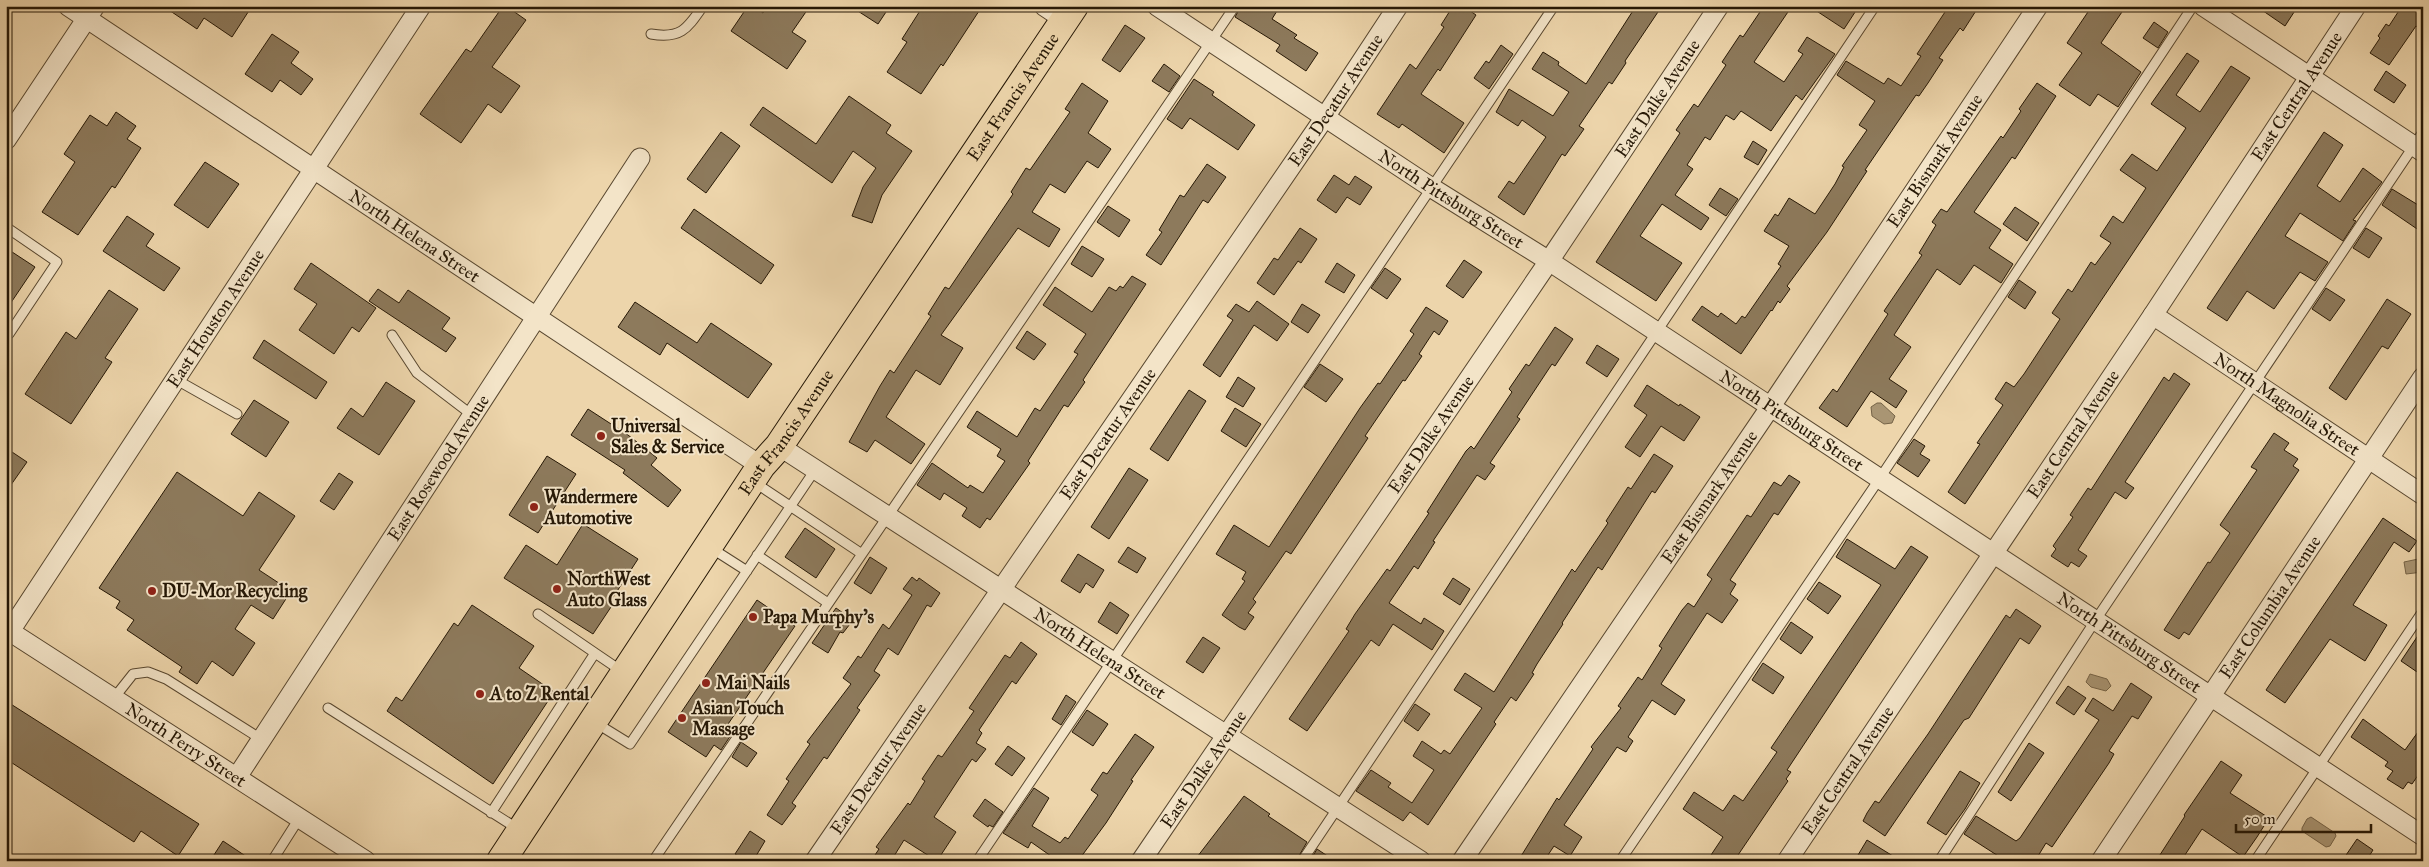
<svg xmlns="http://www.w3.org/2000/svg" width="2429" height="867" viewBox="0 0 2429 867" font-family="'IM FELL Great Primer',serif">
	<style>
		.water { fill: #a99573; stroke: #756347 }
		.building { fill: #8d7a5c; stroke: #261806 }
		.lines { fill: none; stroke-linecap: round; stroke-linejoin: round }
		.lane-casing { stroke: #58472f; stroke-width: 11 }
		.street-casing { stroke: #58472f; stroke-width: 21 }
		.primary-casing { stroke: #261806; stroke-width: 30 }
		.lane { stroke: #f3e4c8; stroke-width: 9 }
		.street { stroke: #f3e4c8; stroke-width: 19 }
		.primary { stroke: #edd5ab; stroke-width: 28 }
		.poi-dot { fill: #8f2418; stroke: #f3e4c8; stroke-width: 2 }
		.labels { text-anchor: middle; dominant-baseline: central; stroke-width: 4; stroke-linejoin: round; paint-order: stroke }
		.street-label { font-size: 18px; fill: #261806; stroke: #f3e4c8 }
		.poi-label { font-size: 18px; font-weight: bold; fill: #261806; stroke: #f3e4c8; text-anchor: start }
	</style>
	<rect width="100%" height="100%" fill="#edd5ab"/>
	<filter id="stains"><feTurbulence type="fractalNoise" baseFrequency=".004" numOctaves="4"/><feColorMatrix values="0 0 0 0 .2 0 0 0 0 .09 0 0 0 0 .02 0 0 0 .5 -.17"/></filter>
	<radialGradient id="worn" r=".72"><stop offset=".6" stop-color="#630" stop-opacity="0"/><stop offset="1" stop-color="#630" stop-opacity=".3"/></radialGradient>
	<path class="water" d="M1877,403H1881L1895,416L1892,423L1884,424L1872,416L1871,407Z
		M2423,558V572L2406,574L2404,562Z
		M2090,674L2107,679L2111,686L2106,691L2091,687L2086,682Z
		M2311,817L2335,833L2336,836L2330,846L2326,847L2302,831V828L2307,819Z"/>
	<path class="building" d="M163,6H252L232,37L204,18L197,29Z
		M503,6H506L526,20L492,67L520,86L501,113L488,104L461,143L420,114L466,49L471,52Z
		M748,6H754L763,13L768,6H810L792,32L806,41L787,69L731,31Z
		M850,6H890L878,24Z
		M923,6H972L979,11L943,66L941,64L921,94L887,72L907,42L902,39Z
		M1241,6H1280L1272,19L1297,35L1294,38L1318,53L1306,71L1276,51L1280,45L1235,17Z
		M1453,6H1463L1476,15L1440,71L1438,69L1421,94L1464,123L1444,153L1402,124L1399,128L1377,114L1410,64L1416,69L1444,27L1441,25Z
		M1636,6H1662L1625,61L1626,63L1612,84L1609,82L1579,126L1584,129L1565,156L1562,154L1524,215L1498,197L1509,181L1514,184L1546,137L1522,120L1518,126L1496,112L1509,89L1553,116L1569,92L1532,69L1543,52L1559,62L1558,65L1586,84Z
		M1764,6H1792L1754,62L1784,82L1803,54L1798,51L1807,37L1835,54L1802,100L1796,95L1771,131L1741,111L1734,120L1726,115L1710,140L1705,137L1687,165L1693,169L1675,195L1709,218L1701,230L1662,204L1640,236L1682,263L1656,301L1596,262L1680,133L1676,130L1694,104L1698,107L1726,65L1722,62L1740,35L1743,37Z
		M1809,6H1859L1844,29Z
		M1949,6H1979L1963,31L1960,28L1939,58L1943,60L1928,83L1919,96L1916,95L1865,170L1867,171L1827,232L1787,286L1790,289L1780,303L1778,301L1772,311L1771,310L1741,354L1692,320L1702,306L1718,317L1721,313L1736,324L1742,316L1745,318L1781,266L1778,264L1789,246L1764,231L1775,214L1778,216L1789,198L1815,214L1835,184L1844,167L1842,166L1867,130L1859,125L1875,101L1837,75L1846,61L1884,84L1888,78L1901,86L1921,56L1917,54Z
		M2092,6H2126L2101,43L2141,72L2118,107L2098,94L2090,106L2059,85L2082,53L2067,43Z
		M2256,6H2298L2285,26Z
		M2402,6H2423V31L2416,26L2389,65L2370,53L2380,38L2378,36L2386,24L2389,26Z
		M2154,22L2168,32L2158,48L2143,38Z
		M1125,25L1145,38L1120,72L1102,60Z
		M272,34L299,52L291,63L313,79L301,95L280,80L272,92L245,74Z
		M1501,45L1513,54L1489,89L1474,78L1486,61L1489,63Z
		M2187,53L2199,61L2176,95L2200,112L2231,66L2250,78L1965,504L1948,492L1980,444L1977,443L2003,405L1995,399L2006,382L2014,387L2024,374L2060,319L2052,313L2068,289L2072,292L2091,262L2095,265L2111,243L2100,236L2113,216L2123,223L2146,188L2120,170L2132,154L2157,171L2186,128L2151,104Z
		M1164,64L1180,76L1169,92L1152,81Z
		M2386,71L2406,85L2394,103L2374,90Z
		M1194,79L1214,92L1212,95L1255,125L1238,150L1190,118L1182,129L1167,119Z
		M1082,83L1108,101L1088,133L1111,149L1098,168L1087,161L1065,193L1050,184L1032,212L1060,229L1049,247L1018,228L941,335L963,348L940,385L916,370L886,417L925,444L911,464L875,440L867,452L849,442L880,386L890,370L894,373L931,316L928,314L945,287L949,289L1013,194L1011,192L1026,168L1030,170L1070,112L1065,109Z
		M2037,83L2056,96L2015,159L2012,157L1974,212L2001,230L1989,248L2013,264L2001,283L1974,265L1960,285L1937,269L1894,335L1911,347L1889,379L1907,391L1896,408L1871,391L1847,427L1819,408L1833,389L1837,392L1888,314L1884,311L1922,255L1919,253L1936,225L1932,222L1941,209L1947,212L2001,136L2003,138L2021,111L2019,109Z
		M849,96L891,125L886,133L912,151L882,195L872,223L852,216L863,187L876,168L853,151L832,183L750,125L763,107L816,144Z
		M116,112L136,126L127,139L141,148L115,188L112,186L78,235L42,212L75,162L64,154L90,115L107,126Z
		M721,132L740,146L706,193L687,179Z
		M2324,132L2343,145L2317,186L2340,202L2363,168L2382,182L2353,220L2356,221L2343,241L2300,213L2285,236L2328,262L2315,281L2300,272L2274,309L2247,291L2227,321L2207,308Z
		M1753,141L1767,150L1758,165L1744,157Z
		M205,162L239,184L208,228L174,205Z
		M1207,164L1226,177L1208,203L1203,200L1161,265L1146,255L1162,232L1159,230L1180,195L1184,197Z
		M1334,175L1349,185L1355,176L1372,187L1360,205L1347,197L1336,213L1317,200Z
		M1720,188L1738,199L1726,216L1709,205Z
		M2392,189L2423,208V233L2382,205Z
		M1108,206L1130,220L1119,237L1097,222Z
		M2015,207L2039,223L2027,241L2003,224Z
		M694,209L774,265L761,284L681,228Z
		M127,216L154,234L146,246L180,268L164,291L103,251Z
		M1300,228L1317,239L1301,263L1298,261L1274,295L1257,283L1274,258L1278,260Z
		M2366,228L2382,238L2369,258L2353,248Z
		M1082,246L1104,259L1092,277L1071,264Z
		M6,248L35,267L6,310Z
		M1464,260L1482,272L1463,298L1446,286Z
		M311,263L376,308L359,332L352,327L334,354L299,330L317,304L294,289Z
		M1337,263L1355,275L1344,293L1325,282Z
		M1385,268L1401,279L1387,299L1371,288Z
		M1132,276L1146,284L1083,380L1085,382L1068,407L1064,405L1028,461L1030,463L990,520L987,518L980,528L962,516L967,508L944,493L940,500L917,485L932,463L968,488L970,485L983,493L1005,461L997,456L1001,449L967,427L977,411L1017,437L1035,408L1040,411L1078,354L1074,352L1086,334L1043,305L1055,287L1092,312L1109,287L1116,291L1120,286L1123,288Z
		M2019,280L2036,292L2025,309L2008,297Z
		M2326,288L2345,300L2330,321L2312,309Z
		M378,289L399,303L408,290L450,318L442,329L456,338L446,352L369,301Z
		M109,290L138,309L105,358L112,362L71,424L25,394L66,332L76,339Z
		M2387,299L2411,314L2388,349L2382,346L2346,400L2329,388Z
		M1257,301L1289,324L1277,341L1254,325L1220,377L1203,365L1233,320L1227,316L1236,304L1249,312Z
		M635,302L697,343L711,323L772,364L748,398L667,343L660,355L618,327Z
		M1302,304L1320,315L1308,333L1291,322Z
		M1426,307L1448,321L1439,335L1434,331L1419,354L1422,356L1405,381L1403,380L1365,436L1368,438L1291,554L1286,551L1253,599L1256,602L1248,613L1254,617L1245,630L1239,627L1222,615L1245,581L1242,579L1246,572L1216,554L1234,525L1269,547L1360,408L1378,383L1380,384L1414,334L1410,331Z
		M1555,327L1573,339L1555,366L1552,364L1517,417L1520,419L1490,463L1495,466L1485,480L1477,475L1433,541L1435,542L1418,569L1414,566L1389,603L1421,624L1424,618L1444,631L1432,650L1393,624L1379,646L1371,640L1307,731L1289,719L1349,631L1346,629L1355,614L1387,569L1390,571L1429,513L1427,512L1466,451L1471,446L1474,449L1512,392L1509,389L1526,364L1529,366Z
		M1027,331L1046,344L1034,360L1016,348Z
		M264,340L327,382L316,399L253,358Z
		M1597,345L1619,359L1607,377L1586,363Z
		M1320,364L1343,379L1326,402L1304,387Z
		M2174,373L2190,384L2125,482L2134,488L2126,499L2115,492L2078,550L2087,556L2079,567L2071,562L2068,567L2051,556L2056,549L2053,546L2073,517L2070,515L2088,488L2091,490L2164,377L2169,381Z
		M1238,377L1255,388L1243,407L1226,397Z
		M386,382L415,401L379,455L337,428L351,408L363,417Z
		M1647,385L1679,406L1680,404L1700,417L1684,441L1661,426L1640,457L1625,447L1647,415L1634,406Z
		M1189,390L1206,401L1168,461L1150,449Z
		M254,400L289,422L266,457L231,434Z
		M1235,408L1261,424L1246,447L1221,431Z
		M588,409L628,435L657,458L651,465L681,490L668,507L623,473L625,470L571,435Z
		M2274,433L2289,443L2284,450L2298,459L2293,466L2299,470L2189,635L2184,632L2179,639L2164,630L2208,562L2210,563L2230,533L2220,525L2257,470L2251,467Z
		M1914,439L1925,446L1920,454L1930,460L1918,477L1897,463Z
		M6,448L27,462L6,492Z
		M1654,454L1673,466L1655,493L1652,491L1602,570L1598,567L1562,623L1563,624L1537,664L1532,673L1534,674L1516,701L1511,697L1494,722L1496,724L1428,825L1410,812L1403,821L1356,791L1371,770L1391,783L1388,787L1412,803L1434,770L1413,756L1422,741L1441,754L1444,750L1450,754L1482,708L1454,690L1465,673L1494,692L1572,569L1575,572L1608,523L1606,521L1628,487L1631,489Z
		M547,456L576,474L538,533L509,515Z
		M1129,468L1148,480L1109,539L1091,527Z
		M177,472L243,516L259,492L295,516L259,570L291,591L273,619L251,605L235,629L255,643L233,676L212,661L197,684L179,672L182,667L127,630L134,620L116,608L120,601L99,588Z
		M339,473L353,482L334,510L320,501Z
		M1789,475L1800,482L1778,515L1774,513L1730,580L1736,584L1730,594L1738,600L1722,623L1707,613L1661,684L1685,700L1675,715L1652,700L1628,737L1633,741L1626,752L1617,747L1564,825L1582,837L1570,856L1554,846L1544,861H1518L1557,798L1559,800L1593,749L1591,747L1621,708L1618,706L1638,677L1642,680L1662,648L1659,646L1682,610L1688,603L1694,607L1712,579L1707,575L1747,515L1751,517L1774,482L1781,486Z
		M2383,518L2417,541L2409,552L2394,542L2353,605L2387,625L2365,661L2330,639L2285,703L2266,690Z
		M583,524L638,559L610,602L613,604L593,634L504,578L526,545L557,565Z
		M805,528L835,549L816,578L785,557Z
		M1847,539L1895,569L1911,546L1928,557L1787,770L1791,772L1786,779L1788,781L1734,861H1707L1723,837L1683,809L1694,792L1723,811L1734,795L1743,801L1777,752L1771,748L1881,585L1836,557Z
		M1128,547L1146,558L1137,573L1118,562Z
		M1078,554L1104,570L1093,588L1086,583L1080,593L1061,581Z
		M870,557L887,568L871,594L854,583Z
		M912,577L917,581L919,578L940,593L931,607L927,605L898,655L888,648L874,671L880,675L857,708L860,710L827,759L824,757L792,803L796,806L782,825L767,815L789,781L786,779L810,744L807,742L851,684L843,678L858,656L861,658L883,624L889,629L912,595L903,589Z
		M1453,578L1470,589L1460,605L1443,594Z
		M1819,582L1841,596L1828,614L1807,599Z
		M757,600L795,626L724,730L731,735L721,750L714,745L706,757L668,732Z
		M1110,602L1129,615L1117,634L1098,622Z
		M472,605L534,646L519,668L554,692L493,784L387,711L396,697L402,701L454,623L458,626Z
		M836,608L853,620L843,633L840,632L828,653L812,643Z
		M2016,609L2041,626L2029,644L2020,638L1969,718L1964,720L1885,836L1863,821L1867,813L1875,801L1879,803L1928,734L2006,615L2010,618Z
		M1791,622L1813,637L1801,654L1780,639Z
		M2423,628V676L2401,661Z
		M1203,637L1220,648L1203,673L1186,662Z
		M1021,642L1037,654L1016,684L1012,681L979,730L982,733L976,743L986,749L976,762L972,759L934,817L956,832L937,861L904,840L891,861H871L879,849L876,847L908,803L910,805L925,781L922,779L938,755L942,757L974,711L969,708L1005,655L1010,658Z
		M1763,663L1784,677L1773,694L1752,680Z
		M2131,683L2152,697L2138,719L2132,716L2109,751L2114,754L2109,763L2052,847L2046,843L2035,861H2006L1964,834L1976,816L2016,841L2020,838L2099,720L2085,711L2093,698L2113,711Z
		M2068,686L2086,698L2074,715L2056,703Z
		M1066,695L1076,702L1061,725L1052,719Z
		M6,701L199,824L178,856L141,831L134,842L6,759Z
		M1415,704L1430,714L1418,731L1404,721Z
		M1087,710L1108,724L1093,746L1072,732Z
		M2363,719L2405,750L2423,725V768L2412,784L2408,782L2403,789L2387,779L2393,771L2385,766L2388,762L2351,737Z
		M1135,734L1154,747L1131,780L1133,781L1106,823L1078,861H1058L1031,842L1028,848L1003,833L1034,788L1049,798L1032,826L1060,843L1065,837L1068,839L1098,795L1091,790L1103,772L1107,774Z
		M741,742L757,753L747,767L732,757Z
		M2029,743L2044,753L2011,801L1998,792Z
		M1008,746L1025,758L1012,776L995,764Z
		M2221,761L2242,775L2230,793L2269,818L2257,837L2243,857L2202,829L2181,861H2156L2185,816L2184,815Z
		M1960,771L1980,783L1965,809L1946,835L1927,823Z
		M1244,796L1270,814L1268,816L1307,842L1296,861H1194Z
		M985,799L1003,812L993,827L989,825L988,827L973,816Z
		M750,831L765,841L753,861H746L735,854Z
		M2357,839L2373,850L2366,861H2342Z
		M1867,840L1901,861H1868L1858,855Z
		M223,841L253,861H210Z
		M1317,849L1335,861H1310Z"/>
	<g class="lines">
		<g class="lane-casing">
			<path id="lane" d="M651,34C681,39 687,29 703,6
				M6,227L57,262L9,334
				M392,335L417,373L472,415
				M175,379L237,414
				M754,482L862,554
				M711,548L747,571
				M757,555L828,603
				M538,614L595,653
				M114,698L133,674L148,672L166,679L261,739
				M328,708L518,829
				M596,723L630,744L815,470
				M491,813L595,653L623,672
				M272,861L300,817
				M653,861L1235,6
				M977,861L1554,6
				M1302,861L1875,6
				M1620,861L1880,478L2193,6
				M1939,861L2095,621L2423,132
				M2255,861L2423,611"/>
		</g>
		<g class="street-casing">
			<g id="street">
				<path id="s1" d="M68,6L761,466"/>
				<path d="M1044,6L1065,20"/>
				<path id="s2" d="M1157,6L1432,188L1549,261L2423,836"/>
				<path d="M2203,6L2423,152"/>
				<path d="M6,140L95,6"/>
				<path id="s3" d="M2153,315L2423,495"/>
				<path id="s4" d="M779,446L1421,861"/>
				<path id="s5" d="M6,629L366,861"/>
				<path id="s6" d="M10,631L421,6"/>
				<path id="s7" d="M237,777L640,158"/>
				<path id="s8" d="M815,861L1325,117L1398,6"/>
				<path id="s9" d="M1141,861L1549,261L1719,6"/>
				<path id="s10" d="M1462,861L1771,406L2038,6"/>
				<path id="s11" d="M1787,861L2153,315L2356,6"/>
				<path id="s12" d="M2101,861L2423,377"/>
			</g>
		</g>
		<g class="primary-casing">
			<g id="primary">
				<path id="s13" d="M501,861L761,466L779,446L1074,6"/>
			</g>
		</g>
		<use href="#lane" class="lane"/>
		<use href="#street" class="street"/>
		<use href="#primary" class="primary"/>
	</g>
	<g class="poi-dot">
		<circle cx="601" cy="436" r="5"/>
		<circle cx="534" cy="507" r="5"/>
		<circle cx="557" cy="589" r="5"/>
		<circle cx="152" cy="591" r="5"/>
		<circle cx="753" cy="617" r="5"/>
		<circle cx="706" cy="683" r="5"/>
		<circle cx="480" cy="694" r="5"/>
		<circle cx="682" cy="718" r="5"/>
	</g>
	<g class="labels">
		<g class="street-label">
			<text stroke="none"><textPath href="#s13" startOffset="920">East Francis Avenue</textPath></text>
			<text stroke="none"><textPath href="#s11" startOffset="919">East Central Avenue</textPath></text>
			<text stroke="none"><textPath href="#s9" startOffset="921">East Dalke Avenue</textPath></text>
			<text stroke="none"><textPath href="#s8" startOffset="922">East Decatur Avenue</textPath></text>
			<text stroke="none"><textPath href="#s10" startOffset="845">East Bismark Avenue</textPath></text>
			<text stroke="none"><textPath href="#s2" startOffset="352">North Pittsburg Street</textPath></text>
			<text stroke="none"><textPath href="#s1" startOffset="416">North Helena Street</textPath></text>
			<text stroke="none"><textPath href="#s6" startOffset="374">East Houston Avenue</textPath></text>
			<text stroke="none"><textPath href="#s3" startOffset="161">North Magnolia Street</textPath></text>
			<text stroke="none"><textPath href="#s2" startOffset="758">North Pittsburg Street</textPath></text>
			<text stroke="none"><textPath href="#s13" startOffset="515">East Francis Avenue</textPath></text>
			<text stroke="none"><textPath href="#s8" startOffset="518">East Decatur Avenue</textPath></text>
			<text stroke="none"><textPath href="#s9" startOffset="516">East Dalke Avenue</textPath></text>
			<text stroke="none"><textPath href="#s11" startOffset="514">East Central Avenue</textPath></text>
			<text stroke="none"><textPath href="#s7" startOffset="369">East Rosewood Avenue</textPath></text>
			<text stroke="none"><textPath href="#s10" startOffset="440">East Bismark Avenue</textPath></text>
			<text stroke="none"><textPath href="#s12" startOffset="305">East Columbia Avenue</textPath></text>
			<text stroke="none"><textPath href="#s2" startOffset="1162">North Pittsburg Street</textPath></text>
			<text stroke="none"><textPath href="#s4" startOffset="382">North Helena Street</textPath></text>
			<text stroke="none"><textPath href="#s5" startOffset="214">North Perry Street</textPath></text>
			<text stroke="none"><textPath href="#s8" startOffset="112">East Decatur Avenue</textPath></text>
			<text stroke="none"><textPath href="#s9" startOffset="111">East Dalke Avenue</textPath></text>
			<text stroke="none"><textPath href="#s11" startOffset="109">East Central Avenue</textPath></text>
		</g>
		<g class="poi-label">
			<text x="611" y="426">Universal<tspan x="611" dy="21">Sales &amp; Service</tspan></text>
			<text x="544" y="497">Wandermere<tspan x="544" dy="21">Automotive</tspan></text>
			<text x="567" y="579">NorthWest<tspan x="567" dy="21">Auto Glass</tspan></text>
			<text x="162" y="591">DU-Mor Recycling</text>
			<text x="763" y="617">Papa Murphy's</text>
			<text x="716" y="683">Mai Nails</text>
			<text x="490" y="694">A to Z Rental</text>
			<text x="692" y="708">Asian Touch<tspan x="692" dy="21">Massage</tspan></text>
		</g>
	</g>
	<rect width="2429" height="867" fill="none" stroke="#edd5ab" stroke-width="25"/>
	<rect x="8" y="8" width="2414" height="852" fill="none" stroke="#261806" stroke-width="2.5"/>
	<rect x="12" y="12" width="2404" height="842" fill="none" stroke="#261806"/>
	<path d="M2236 824v8h135v-8" fill="none" stroke="#261806" stroke-width="2.5"/>
	<text x="2244" y="824" font-size="15" fill="#261806" stroke="#f3e4c8" stroke-width="4" paint-order="stroke">50 m</text>
	<rect width="100%" height="100%" filter="url(#stains)"/>
	<rect width="100%" height="100%" fill="url(#worn)"/>
</svg>
